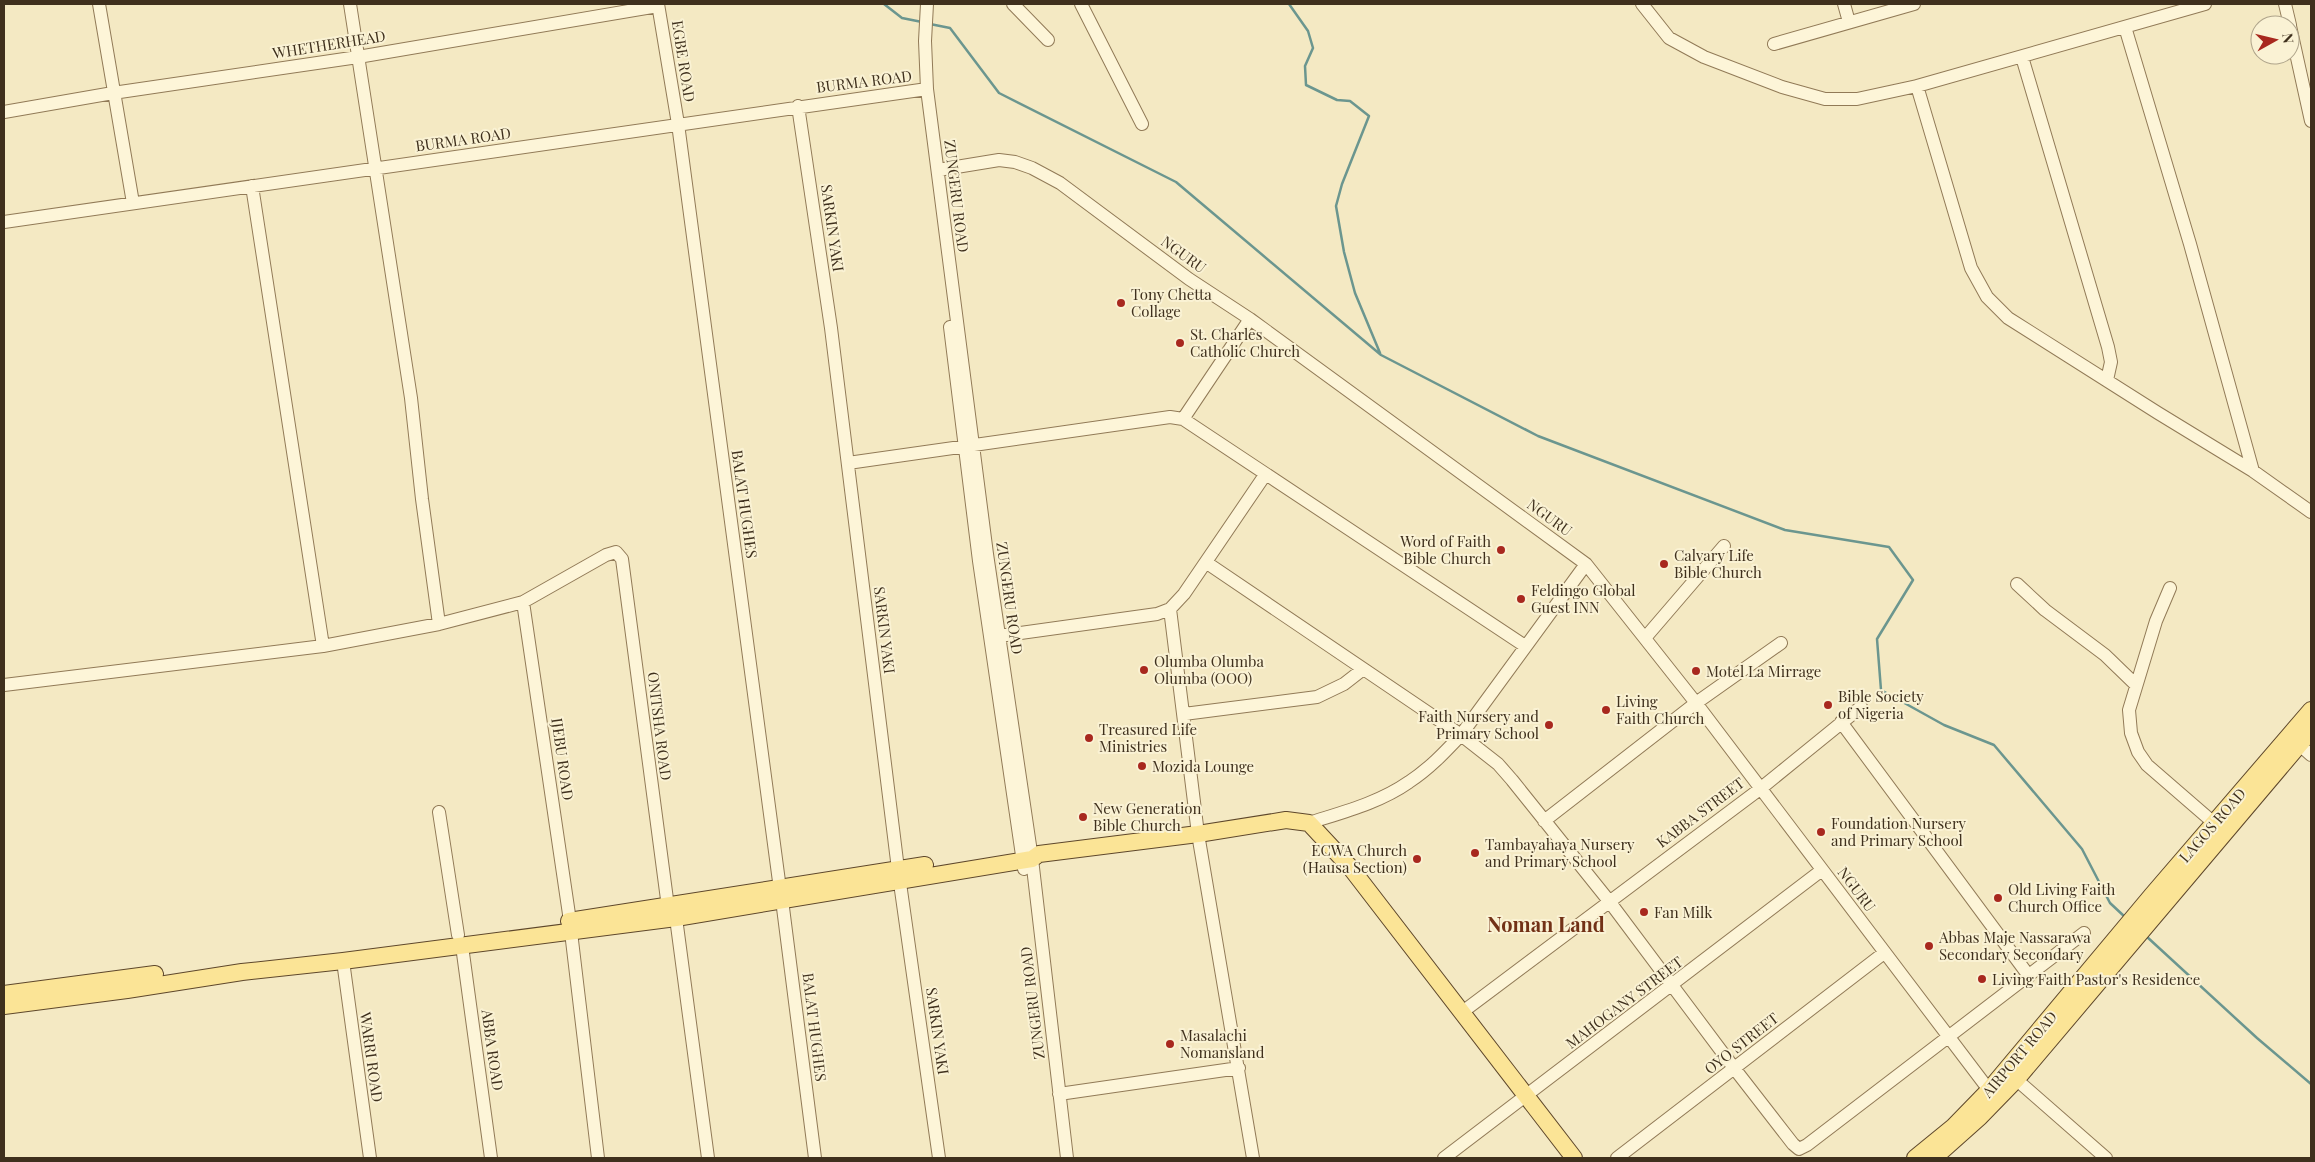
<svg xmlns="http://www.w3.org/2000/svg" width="2315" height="1162" viewBox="0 0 2315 1162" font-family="'Playfair Display',serif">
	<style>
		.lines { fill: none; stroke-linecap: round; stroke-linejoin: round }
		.stream { stroke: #6b968f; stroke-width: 2.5 }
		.minor-casing { stroke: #917a57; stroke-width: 14 }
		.major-casing { stroke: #5e472b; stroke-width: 18 }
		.minor { stroke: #fdf5d8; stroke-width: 12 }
		.major { stroke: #fbe496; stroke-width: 16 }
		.poi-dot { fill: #a8281e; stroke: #faf2d4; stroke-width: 2 }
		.labels { text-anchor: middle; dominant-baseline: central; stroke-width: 4; stroke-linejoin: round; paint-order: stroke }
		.street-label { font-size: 15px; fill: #3f301d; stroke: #faf2d4 }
		.poi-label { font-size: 15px; fill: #3f301d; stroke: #faf2d4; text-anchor: start }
		.district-label { font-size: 20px; font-weight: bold; fill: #723116; stroke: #faf2d4 }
	</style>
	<rect width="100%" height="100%" fill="#f4e9c3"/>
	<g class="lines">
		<path class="stream" d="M884,4L902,18L922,22
			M1289,4L1308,31L1313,48L1305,66L1306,85L1337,100L1350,101L1369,116L1342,184L1336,206L1344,252L1355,293L1380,353
			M930,24L950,28L999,93L1176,182L1381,355L1538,436L1785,530L1889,547L1913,580L1877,639L1881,690L1944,725L1994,745L2082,849L2110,903L2125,917
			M2146,936L2257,1038L2311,1084"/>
		<g class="minor-casing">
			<path id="minor" d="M99,4L133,203
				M350,4L411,398L422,499L439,624
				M658,4L678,124L780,889
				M927,4L925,41L927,89L987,554L1032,859L1067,1158
				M1013,4L1048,40
				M1081,4L1142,124
				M1642,4L1669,38L1704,57L1782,87L1825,99H1857L1917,86L2205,4
				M1844,4L1849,22
				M2285,4L2290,25
				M2290,26L2311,121
				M2125,27L2190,244L2253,471
				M1774,44L1914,4
				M2022,57L2108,347L2111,362L2107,380
				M1917,86L1971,268L1987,297L2008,318L2158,413L2253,471L2311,512
				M798,106L831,328L898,869L939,1158
				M4,112L113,93L358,57L658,6
				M938,170L999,160L1015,162L1032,168L1060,183L1189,279L1250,319L1586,564L1696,703L1989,1090
				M252,186L323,646
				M4,222L927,89
				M950,327L979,561L1024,869
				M1183,419L1250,319
				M848,463L1170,417L1183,419L1525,646
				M1207,563L1461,735L1498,764L1512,780L1609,901L1734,1068L1793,1144L1799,1149L1807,1145L2084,933
				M2017,584L2045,610L2105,655L2136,685
				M2170,588L2156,621L2129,710L2131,733L2138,752L2147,765L2214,823
				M523,602L570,921
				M1170,609L1198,834L1253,1158
				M999,636L1157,614L1170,609L1184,594L1265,475
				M1645,638L1724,546
				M4,685L323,646L439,624L523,602L606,555L616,552L622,559L668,907
				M1184,714L1317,697L1344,684L1362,670
				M1841,722L2029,976
				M2293,739L2311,755
				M439,812L458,935
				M1544,821L1696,703L1781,643
				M1309,823C1343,812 1379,803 1409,782C1429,769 1445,752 1461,735L1586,564
				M782,900L815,1158
				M676,918L708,1158
				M571,932L598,1158
				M462,946L491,1158
				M343,961L370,1158
				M1461,1013L1760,789L1861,707
				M2010,1074L2106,1158
				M1059,1094L1239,1068
				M1444,1158L1822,870
				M1617,1158L1884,953"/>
		</g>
		<g class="major-casing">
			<path id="major" d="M569,921L925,865
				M4,994L155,974
				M4,1006L127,990L242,972L343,961L676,918L1032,859L1039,854L1198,834L1286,820L1309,823L1350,867L1574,1158
				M1915,1158L1953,1127L1989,1090L2152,895L2311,710
				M1934,1158L1980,1117L2016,1080L2311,731"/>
		</g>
		<use href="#minor" class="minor"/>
		<use href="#major" class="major"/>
	</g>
	<g class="poi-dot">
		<circle cx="1121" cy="303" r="5"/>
		<circle cx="1180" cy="343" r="5"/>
		<circle cx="1501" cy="550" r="5"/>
		<circle cx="1664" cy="564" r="5"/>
		<circle cx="1521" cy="599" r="5"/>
		<circle cx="1144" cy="670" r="5"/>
		<circle cx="1696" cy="671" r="5"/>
		<circle cx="1828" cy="705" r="5"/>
		<circle cx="1606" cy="710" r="5"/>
		<circle cx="1549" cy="725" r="5"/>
		<circle cx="1089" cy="738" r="5"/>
		<circle cx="1142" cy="766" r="5"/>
		<circle cx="1083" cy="817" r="5"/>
		<circle cx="1821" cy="832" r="5"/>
		<circle cx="1475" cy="853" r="5"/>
		<circle cx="1417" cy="859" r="5"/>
		<circle cx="1998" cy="898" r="5"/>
		<circle cx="1644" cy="912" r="5"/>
		<circle cx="1929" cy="946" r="5"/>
		<circle cx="1982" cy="979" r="5"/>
		<circle cx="1170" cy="1044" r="5"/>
	</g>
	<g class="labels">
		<g class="street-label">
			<text transform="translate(329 44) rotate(-9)">WHETHERHEAD</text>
			<text transform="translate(684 61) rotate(81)">EGBE ROAD</text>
			<text transform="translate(864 81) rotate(-7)">BURMA ROAD</text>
			<text transform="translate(463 139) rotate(-8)">BURMA ROAD</text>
			<text transform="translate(957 196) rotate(83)">ZUNGERU ROAD</text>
			<text transform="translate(833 228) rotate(82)">SARKIN YAKI</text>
			<text transform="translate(1184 254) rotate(36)">NGURU</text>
			<text transform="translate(745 504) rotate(82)">BALAT HUGHES</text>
			<text transform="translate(1550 517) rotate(36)">NGURU</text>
			<text transform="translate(1010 598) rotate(82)">ZUNGERU ROAD</text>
			<text transform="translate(885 630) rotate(83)">SARKIN YAKI</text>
			<text transform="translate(660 726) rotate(83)">ONITSHA ROAD</text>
			<text transform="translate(563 759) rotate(82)">IJEBU ROAD</text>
			<text transform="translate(1700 812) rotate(-37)">KABBA STREET</text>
			<text transform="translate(2212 825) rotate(-49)">LAGOS ROAD</text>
			<text transform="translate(1857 889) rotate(53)">NGURU</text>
			<text transform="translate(1624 1002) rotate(-37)">MAHOGANY STREET</text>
			<text transform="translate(1032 1003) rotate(-97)">ZUNGERU ROAD</text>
			<text transform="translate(815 1027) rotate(83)">BALAT HUGHES</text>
			<text transform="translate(938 1031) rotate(82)">SARKIN YAKI</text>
			<text transform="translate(1741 1043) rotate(-38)">OYO STREET</text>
			<text transform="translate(493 1050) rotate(82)">ABBA ROAD</text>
			<text transform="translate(2019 1054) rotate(-50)">AIRPORT ROAD</text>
			<text transform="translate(372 1057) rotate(82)">WARRI ROAD</text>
		</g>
		<g class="poi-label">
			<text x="1131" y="294">Tony Chetta<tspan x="1131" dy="17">Collage</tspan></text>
			<text x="1190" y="334">St. Charles<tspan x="1190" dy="17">Catholic Church</tspan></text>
			<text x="1491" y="541" text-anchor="end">Word of Faith<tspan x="1491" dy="17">Bible Church</tspan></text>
			<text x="1674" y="555">Calvary Life<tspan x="1674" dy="17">Bible Church</tspan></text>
			<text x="1531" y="590">Feldingo Global<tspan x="1531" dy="17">Guest INN</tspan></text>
			<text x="1154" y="661">Olumba Olumba<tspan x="1154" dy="17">Olumba (OOO)</tspan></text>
			<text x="1706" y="671">Motel La Mirrage</text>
			<text x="1838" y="696">Bible Society<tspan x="1838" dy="17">of Nigeria</tspan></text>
			<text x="1616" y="701">Living<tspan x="1616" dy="17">Faith Church</tspan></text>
			<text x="1539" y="716" text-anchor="end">Faith Nursery and<tspan x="1539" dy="17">Primary School</tspan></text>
			<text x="1099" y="729">Treasured Life<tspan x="1099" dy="17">Ministries</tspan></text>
			<text x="1152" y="766">Mozida Lounge</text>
			<text x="1093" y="808">New Generation<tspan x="1093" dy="17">Bible Church</tspan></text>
			<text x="1831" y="823">Foundation Nursery<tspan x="1831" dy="17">and Primary School</tspan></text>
			<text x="1485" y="844">Tambayahaya Nursery<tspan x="1485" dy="17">and Primary School</tspan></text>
			<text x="1407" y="850" text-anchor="end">ECWA Church<tspan x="1407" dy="17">(Hausa Section)</tspan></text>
			<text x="2008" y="889">Old Living Faith<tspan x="2008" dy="17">Church Office</tspan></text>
			<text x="1654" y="912">Fan Milk</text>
			<text x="1939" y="937">Abbas Maje Nassarawa<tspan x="1939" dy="17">Secondary Secondary</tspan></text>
			<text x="1992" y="979">Living Faith Pastor's Residence</text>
			<text x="1180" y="1035">Masalachi<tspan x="1180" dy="17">Nomansland</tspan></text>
		</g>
		<g class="district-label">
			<text x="1546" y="923">Noman Land</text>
		</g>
	</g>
	<rect width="2315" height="1162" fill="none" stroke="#3f301d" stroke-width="10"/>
	<g transform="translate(2275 40) rotate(82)"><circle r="24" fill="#faf2d4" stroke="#afa48b"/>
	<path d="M0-4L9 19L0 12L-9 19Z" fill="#a8281e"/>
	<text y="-8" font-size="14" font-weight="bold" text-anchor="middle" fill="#3f301d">N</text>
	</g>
</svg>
